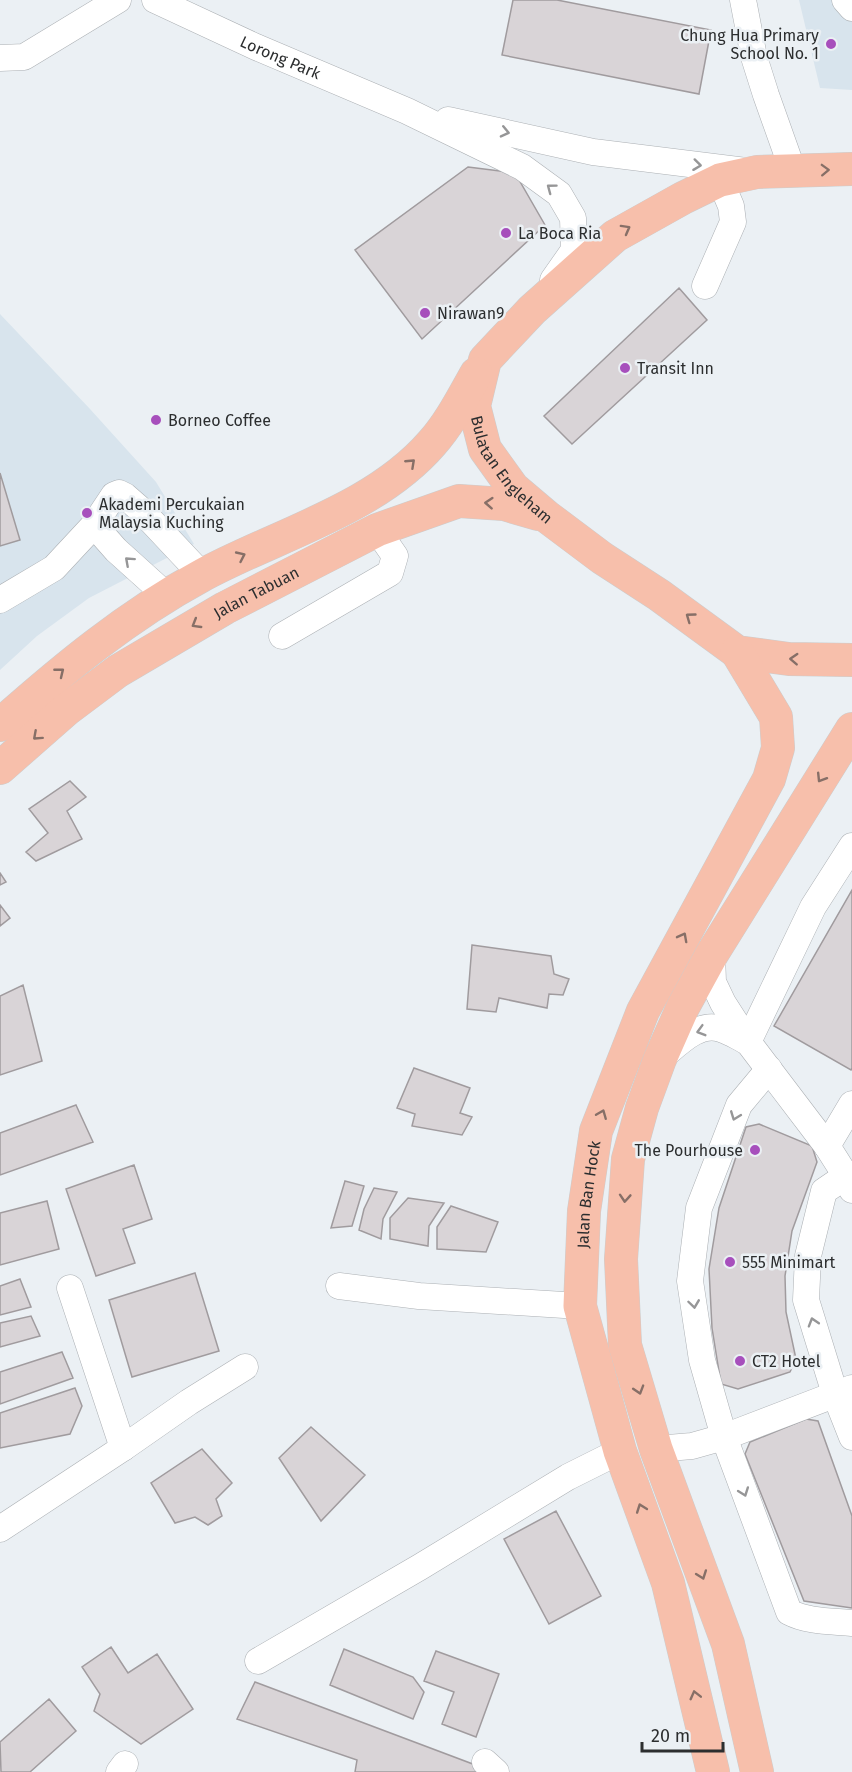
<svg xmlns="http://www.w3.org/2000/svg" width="852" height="1772" viewBox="0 0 852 1772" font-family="'Fira Sans',sans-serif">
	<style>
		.built { fill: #d8e4ed }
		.building { fill: #d9d4d7; stroke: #a09b9e; stroke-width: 1.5 }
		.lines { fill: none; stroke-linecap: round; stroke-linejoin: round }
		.minor-casing { stroke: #acb0b4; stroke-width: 27 }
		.major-casing { stroke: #cccdcd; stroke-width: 34 }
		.minor { stroke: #fff; stroke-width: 26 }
		.major { stroke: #f7bfab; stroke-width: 33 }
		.oneway { stroke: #969697 }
		.oneway2 { stroke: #876f67 }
		.poi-dot { fill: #a74fbc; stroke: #ebf0f4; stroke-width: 2 }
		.labels { text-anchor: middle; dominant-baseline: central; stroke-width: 5; stroke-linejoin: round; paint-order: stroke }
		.poi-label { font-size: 16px; fill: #2c2e2f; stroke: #ebf0f4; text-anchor: start }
		.street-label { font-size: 16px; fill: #2c2e2f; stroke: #ebf0f4 }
	</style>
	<rect width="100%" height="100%" fill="#ebf0f4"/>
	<path class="built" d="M799,0H852V90L820,88Z
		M0,314L90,409L156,482L194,544L89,598L37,636L0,670Z"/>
	<path class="building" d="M513,0H557L711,30L699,94L502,55Z
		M468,167L515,173L545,225L422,339L355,250Z
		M679,288L707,320L572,444L544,416Z
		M0,473L20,540L0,546Z
		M70,781L86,797L67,811L82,839L36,861L26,852L48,833L29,809Z
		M0,873L6,882L0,885Z
		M852,890V1068L851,1070L774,1026Z
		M0,905L10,918L0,926Z
		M472,945L551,956L554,974L569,979L563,995L549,994L547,1008L499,998L496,1012L467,1009Z
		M23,985L42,1061L0,1075V996Z
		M414,1068L470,1088L460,1113L472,1117L462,1135L412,1126L415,1114L397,1108Z
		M76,1105L93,1142L0,1175V1133Z
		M759,1124L812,1146L817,1162L792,1231L785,1276L786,1312L796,1359L790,1372L738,1389L721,1384L712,1328L709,1269L719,1208L746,1127Z
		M134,1165L152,1219L123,1229L135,1263L96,1276L66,1189Z
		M345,1181L364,1186L352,1226L331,1228Z
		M374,1188L397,1192L383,1219L381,1239L359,1230L364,1209Z
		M408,1198L444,1203L429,1226L428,1246L390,1239V1218Z
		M47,1201L59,1249L0,1265V1213Z
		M451,1206L498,1222L486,1252L437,1249V1227Z
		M195,1273L219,1351L132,1377L109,1300Z
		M20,1279L31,1307L0,1315V1286Z
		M31,1316L40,1336L0,1347V1323Z
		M62,1352L73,1378L0,1404V1372Z
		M75,1388L82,1406L70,1434L0,1448V1413Z
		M806,1419L818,1421L852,1516V1608L804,1601L745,1454L750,1442Z
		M311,1427L365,1475L321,1521L279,1458Z
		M202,1449L232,1483L216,1499L222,1516L208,1525L195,1517L175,1523L151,1483Z
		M556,1511L601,1596L549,1624L504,1539Z
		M111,1647L128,1673L157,1654L193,1709L141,1744L94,1711L100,1694L82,1667Z
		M344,1649L413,1677L424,1692L413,1719L330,1685Z
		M436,1651L499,1674L476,1737L442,1724L454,1692L424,1681Z
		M255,1682L486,1769L489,1772H355L357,1760L237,1719Z
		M49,1699L76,1731L30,1772H1L0,1742Z"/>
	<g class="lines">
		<g class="minor-casing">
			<g id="minor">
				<path id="s1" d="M155,0L256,47L407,111L522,167L559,194L573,218L574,250L553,280"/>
				<path d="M743,0L754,57L766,95L793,171"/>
				<path d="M845,0L852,8"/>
				<path d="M0,58L24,57L118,0"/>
				<path d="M448,120L593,152L746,171"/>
				<path d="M705,286L733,222L731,206L720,180"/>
				<path d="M94,525L116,550L167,596"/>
				<path d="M0,600L54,568L94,525L114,495L119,493L125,496L141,510L202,575"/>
				<path d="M282,636L390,573L395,556L377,530"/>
				<path d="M712,954L713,982L723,1003L748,1042L827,1146L846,1176L852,1190"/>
				<path d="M748,1042L813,907L852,846"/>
				<path d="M662,1057C678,1044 699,1021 721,1029C731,1032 739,1038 748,1042"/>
				<path d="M769,1069L739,1105L699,1208L690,1281L702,1360L724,1437L789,1612C808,1622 831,1621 852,1623"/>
				<path d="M827,1146L852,1104"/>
				<path d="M846,1176L824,1191L808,1256L806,1300L835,1394L852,1437"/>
				<path d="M339,1286L419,1296L580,1306"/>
				<path d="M70,1288L123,1448"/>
				<path d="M656,1449L692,1446L724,1437L852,1388"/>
				<path d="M0,1529L123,1448L189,1402L245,1367"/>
				<path d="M258,1661L420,1567L568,1477L620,1451"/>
				<path d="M485,1762L496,1772"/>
				<path d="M119,1772L125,1764"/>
			</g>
		</g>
		<g class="major-casing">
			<g id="major">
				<path id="s2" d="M852,169L757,172L720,180L683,198L615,236L532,310L485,360L474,406L485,449L513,488L546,516L602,558L659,595L737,652L789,659L852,660"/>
				<path d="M0,725C63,669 127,616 201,576C276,535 374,510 432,443C450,423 463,397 476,374"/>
				<path id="s3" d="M0,768L66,710L118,671L225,608L377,530L459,501L504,504L538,514"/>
				<path id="s4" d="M713,1772L668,1583L620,1451L580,1306L584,1211L596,1131L643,1011L769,779L778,748L776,717L737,652"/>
				<path d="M757,1772L728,1644L656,1449L625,1345L621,1259L628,1159L642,1108L660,1059L683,1007L712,954L852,729"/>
			</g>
		</g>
		<use href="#minor" class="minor"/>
		<use href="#major" class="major"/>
	</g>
	<defs><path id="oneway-chevron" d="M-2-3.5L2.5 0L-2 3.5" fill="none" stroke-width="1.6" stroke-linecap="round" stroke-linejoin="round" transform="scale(1.5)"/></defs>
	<g class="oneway">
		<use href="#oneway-chevron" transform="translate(505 132) rotate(13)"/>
		<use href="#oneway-chevron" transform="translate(697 165) rotate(7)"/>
		<use href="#oneway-chevron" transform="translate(551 188) rotate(-143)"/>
		<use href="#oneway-chevron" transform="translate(129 561) rotate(-138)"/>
		<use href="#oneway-chevron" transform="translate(701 1031) rotate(164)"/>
		<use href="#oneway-chevron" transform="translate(735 1116) rotate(111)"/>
		<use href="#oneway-chevron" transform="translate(694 1304) rotate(82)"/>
		<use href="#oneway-chevron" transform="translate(813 1322) rotate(-107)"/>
		<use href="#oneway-chevron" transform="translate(744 1492) rotate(70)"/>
	</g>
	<g class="oneway2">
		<use href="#oneway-chevron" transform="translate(825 170) rotate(-2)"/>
		<use href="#oneway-chevron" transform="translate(626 229) rotate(-29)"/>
		<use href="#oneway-chevron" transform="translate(411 463) rotate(-43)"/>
		<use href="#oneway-chevron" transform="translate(489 503) rotate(-176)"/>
		<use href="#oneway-chevron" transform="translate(241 556) rotate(-25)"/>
		<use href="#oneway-chevron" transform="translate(690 617) rotate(-144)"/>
		<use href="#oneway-chevron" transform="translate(196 624) rotate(149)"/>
		<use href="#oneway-chevron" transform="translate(794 659) rotate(-177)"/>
		<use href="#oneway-chevron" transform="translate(60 672) rotate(-39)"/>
		<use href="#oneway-chevron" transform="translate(37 736) rotate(138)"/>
		<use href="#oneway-chevron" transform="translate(821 778) rotate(122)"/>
		<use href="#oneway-chevron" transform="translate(683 937) rotate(-62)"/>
		<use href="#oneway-chevron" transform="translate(602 1114) rotate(-68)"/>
		<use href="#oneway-chevron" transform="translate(625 1198) rotate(94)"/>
		<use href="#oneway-chevron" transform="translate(639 1390) rotate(73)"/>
		<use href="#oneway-chevron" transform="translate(641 1508) rotate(-110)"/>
		<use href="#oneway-chevron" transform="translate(702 1575) rotate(70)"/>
		<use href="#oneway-chevron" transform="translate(695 1695) rotate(-104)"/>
	</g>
	<g class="poi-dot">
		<circle cx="831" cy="44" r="6"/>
		<circle cx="506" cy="233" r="6"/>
		<circle cx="425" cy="313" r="6"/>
		<circle cx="625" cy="368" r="6"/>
		<circle cx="156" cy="420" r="6"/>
		<circle cx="87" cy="513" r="6"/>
		<circle cx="755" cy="1150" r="6"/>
		<circle cx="730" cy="1262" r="6"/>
		<circle cx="740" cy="1361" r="6"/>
	</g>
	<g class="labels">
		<g class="poi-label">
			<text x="819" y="35" text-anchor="end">Chung Hua Primary<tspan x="819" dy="18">School No. 1</tspan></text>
			<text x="518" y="233">La Boca Ria</text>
			<text x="437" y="313">Nirawan9</text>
			<text x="637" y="368">Transit Inn</text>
			<text x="168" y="420">Borneo Coffee</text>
			<text x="99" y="504">Akademi Percukaian<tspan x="99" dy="18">Malaysia Kuching</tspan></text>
			<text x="743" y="1150" text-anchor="end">The Pourhouse</text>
			<text x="742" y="1262">555 Minimart</text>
			<text x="752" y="1361">CT2 Hotel</text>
		</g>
		<g class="street-label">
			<text stroke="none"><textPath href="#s1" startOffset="138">Lorong Park</textPath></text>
			<text stroke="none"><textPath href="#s2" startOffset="555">Bulatan Engleham</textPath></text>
			<text stroke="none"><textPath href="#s3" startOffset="312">Jalan Tabuan</textPath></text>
			<text stroke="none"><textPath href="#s4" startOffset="597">Jalan Ban Hock</textPath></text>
		</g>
	</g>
	<path d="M642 1742v9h81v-9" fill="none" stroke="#2c2e2f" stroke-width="3"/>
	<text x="651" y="1742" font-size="18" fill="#2c2e2f" stroke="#ebf0f4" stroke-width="4.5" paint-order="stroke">20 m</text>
</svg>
